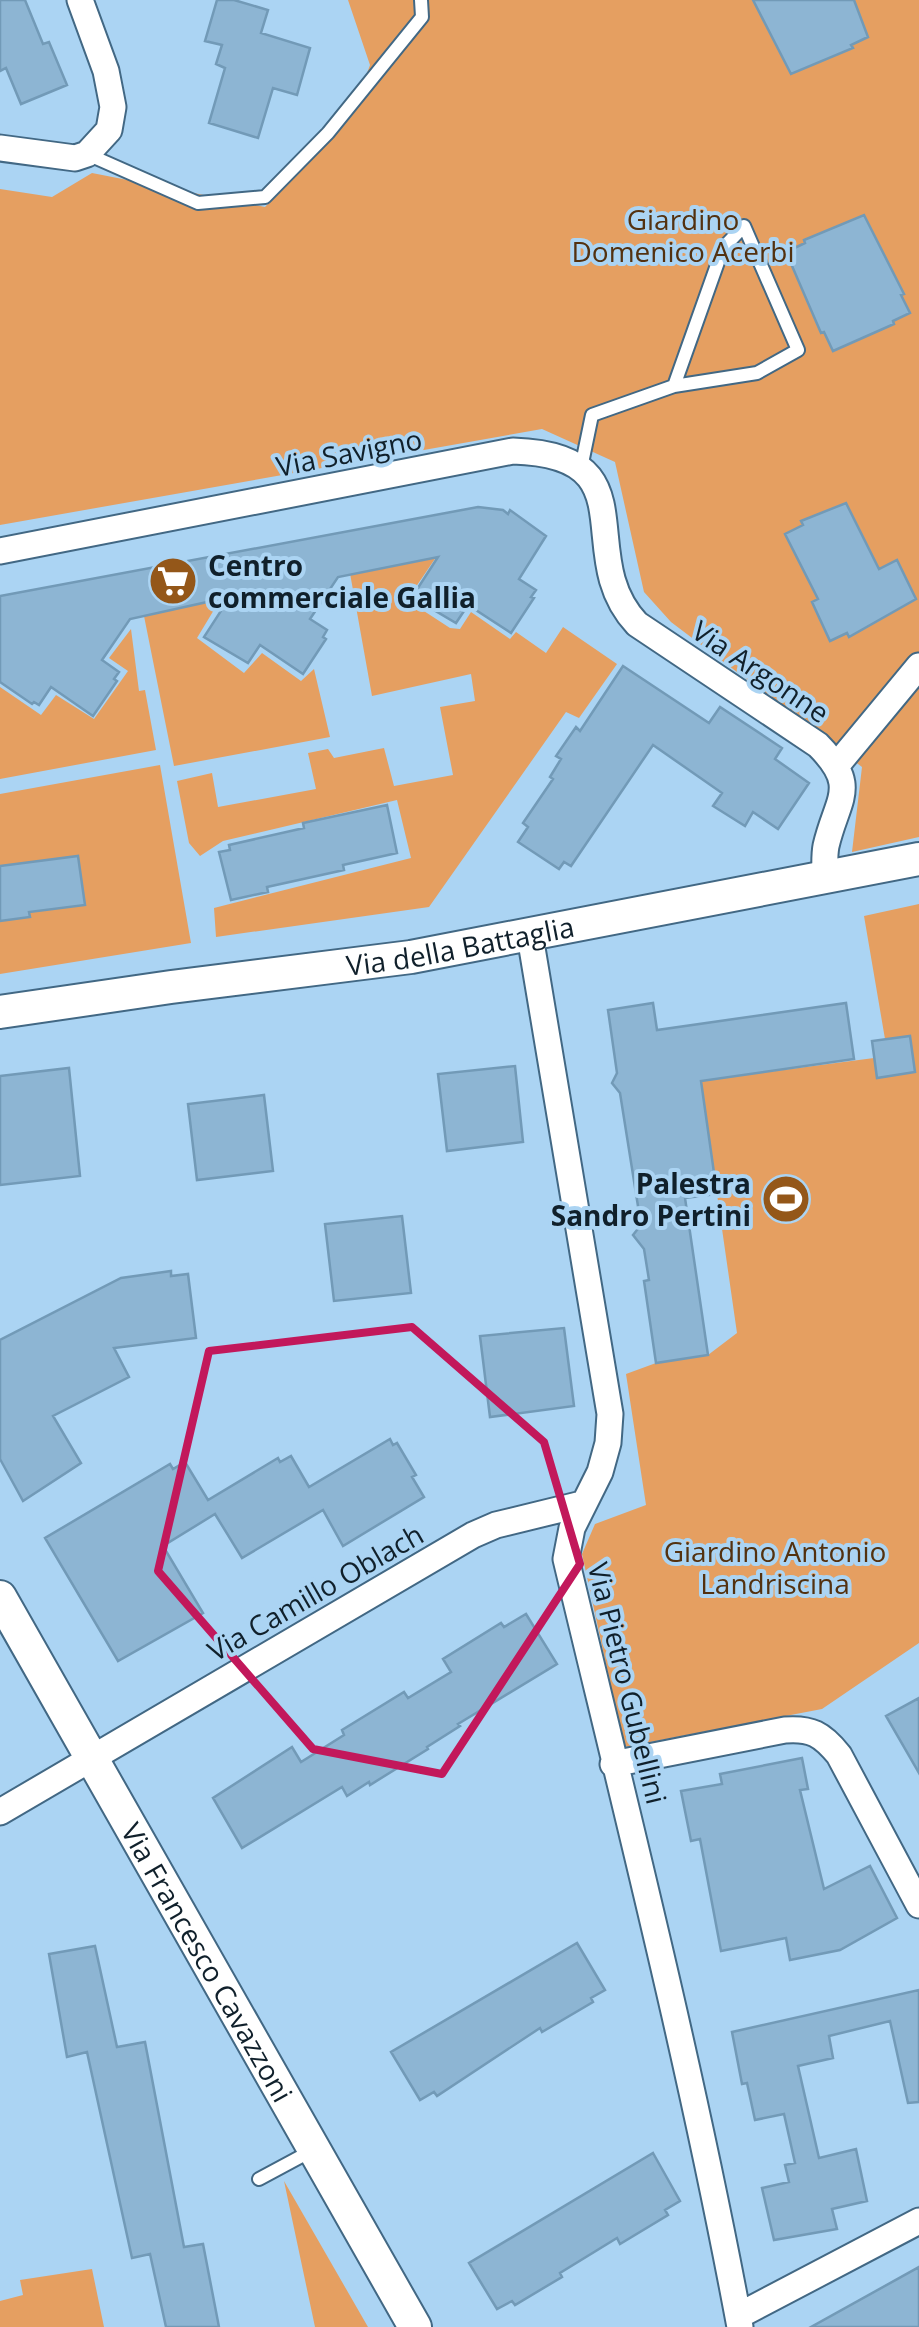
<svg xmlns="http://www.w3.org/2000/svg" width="919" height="2327" viewBox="0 0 919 2327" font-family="'Open Sans',sans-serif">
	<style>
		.green { fill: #e59f61 }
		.building { fill: #8db5d3; stroke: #729ab7; stroke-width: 2.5 }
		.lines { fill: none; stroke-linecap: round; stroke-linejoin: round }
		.service-casing { stroke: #426884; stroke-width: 16 }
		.minor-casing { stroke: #426884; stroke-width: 29 }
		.tertiary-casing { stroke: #426884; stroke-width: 36 }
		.service { stroke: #fff; stroke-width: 12 }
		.minor { stroke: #fff; stroke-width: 25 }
		.tertiary { stroke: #fff; stroke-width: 32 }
		.marked { fill: none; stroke: #c2185b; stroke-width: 8; stroke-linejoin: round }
		.labels { text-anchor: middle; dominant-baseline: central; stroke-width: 8; stroke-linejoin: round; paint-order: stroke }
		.park-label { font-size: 28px; fill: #53310f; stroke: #abd4f3 }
		.street-label { font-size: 28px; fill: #10202b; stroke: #abd4f3 }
		.poi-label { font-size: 28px; font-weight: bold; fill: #10202b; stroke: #abd4f3; text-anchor: start }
	</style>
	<rect width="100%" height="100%" fill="#abd4f3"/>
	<path class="green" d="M348,0H919V837L852,852L862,767L671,622L644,592L615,462L542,429L0,525V189L52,197L92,173L265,207L351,117L370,65Z
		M460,522L407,600L450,628L460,629L471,612L510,639L516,632L546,653L563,627L617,664L579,718L566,712L429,907L216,937L214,908L411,858L397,800L223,841L200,856L189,843L177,781L212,773L218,807L316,789L308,753L328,749L334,758L384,748L394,786L453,775L440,707L475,701L471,674L372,696L346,551Z
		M229,585L197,638L244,673L262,653L301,681L314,669L330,737L174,766L138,586Z
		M131,629L139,691L145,690L156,750L0,779V687L41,715L56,695L94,719L128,671L109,658Z
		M160,765L191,943L0,974V794Z
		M919,904V1643L822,1709L624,1747L582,1554L595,1524L646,1505L626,1374L656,1363L708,1355L737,1333L701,1083L693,1072L707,1080L874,1058L872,1041L885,1039L864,916Z
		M284,2181L368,2327H315Z
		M92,2269L104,2327H0V2301L23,2295L20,2280Z"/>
	<path class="building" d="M0,0H25L43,44L49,42L67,85L21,104L6,68L0,71Z
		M217,0H234L268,10L261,33L310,48L297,95L273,88L258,138L209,123L225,68L216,64L222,45L205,41Z
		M753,0H854L868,37L851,45L853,48L791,74Z
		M864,215L904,294L901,295L910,313L893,321L894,324L833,351L824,332L821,333L786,252L805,243L804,240Z
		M846,503L879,569L897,560L916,599L849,637L847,633L830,641L812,602L818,599L785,534L803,525L801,521Z
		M478,507L503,510L508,514L510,510L546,536L519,579L536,590L531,597L534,598L511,633L468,605L456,623L412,597L438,557L338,577L310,619L327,630L323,637L326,639L303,674L260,645L248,663L204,637L230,597L130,619L102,660L119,672L114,679L117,681L93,716L51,687L39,705L34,702L32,704L0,682V596Z
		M623,666L709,723L720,707L782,748L775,759L809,783L778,829L753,812L745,826L713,806L722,793L653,745L571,866L564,862L559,869L518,842L528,827L523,823L553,779L550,777L561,759L556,756L576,727L580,731Z
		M387,805L397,853L343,865L344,870L267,887L268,892L231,900L219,852L230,850L229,845L304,828L303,823Z
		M78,856L85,905L29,912L30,917L0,921V866Z
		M653,1003L657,1030L846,1003L854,1059L701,1081L717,1194L685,1198L708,1355L656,1363L644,1281L649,1280L644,1249L633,1235L641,1225L620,1093L612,1083L617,1073L608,1010Z
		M910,1036L915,1072L877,1078L872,1041Z
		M515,1066L523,1142L447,1151L438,1074Z
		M69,1068L80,1176L0,1185V1076Z
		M264,1095L273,1171L197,1180L188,1104Z
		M402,1216L411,1293L334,1301L325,1224Z
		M171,1271V1276L188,1274L196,1338L114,1348L129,1377L53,1416L81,1463L23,1501L0,1459V1340L121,1278Z
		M564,1328L574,1406L490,1417L480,1336Z
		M390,1439L393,1445L397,1443L416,1475L412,1477L424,1497L343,1546L323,1510L242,1558L215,1514L163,1546L203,1613L118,1661L45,1538L170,1464L173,1469L185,1462L208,1500L278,1458L280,1462L291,1456L309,1487Z
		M526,1614L557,1664L458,1724L460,1726L427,1747L428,1749L370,1785L369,1782L347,1796L342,1787L242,1848L213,1798L292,1747L301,1762L344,1735L342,1730L404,1692L408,1698L451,1672L443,1659L501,1623L504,1627Z
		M919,1698V1773L886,1716Z
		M802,1758L808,1789L800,1790L824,1889L870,1866L897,1918L840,1950L790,1960L786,1938L721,1951L700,1839L691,1841L681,1791L722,1784L720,1774Z
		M577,1943L605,1990L591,1998L593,2002L542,2032L540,2028L437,2096L434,2092L420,2100L391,2052Z
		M95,1946L117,2047L145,2042L184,2247L203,2244L219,2327H166L150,2254L132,2258L87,2052L67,2057L49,1954Z
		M919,1990V2102L908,2103L890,2021L829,2036L833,2058L798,2066L819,2158L856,2149L867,2201L832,2209L837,2229L774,2240L762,2188L789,2182L785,2165L795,2163L784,2114L755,2120L747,2083L742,2084L732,2032Z
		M653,2153L680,2201L665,2210L668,2215L620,2244L617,2238L560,2273L562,2277L515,2305L512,2301L497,2309L469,2263Z
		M919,2267V2327H811Z"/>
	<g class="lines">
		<g class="service-casing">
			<path id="service" d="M87,154L198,203L265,197L328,133L422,17L421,0
				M581,468L592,415L674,386L757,373L798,350L744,226L723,248L674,386
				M259,2179L313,2150"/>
		</g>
		<g class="minor-casing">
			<path id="minor" d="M0,148L75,158L87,154L109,130L113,107L106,71L80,0
				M0,551L513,451C653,455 571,554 637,624L818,745C860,787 837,798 826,846C824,856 825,867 825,878
				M837,765L919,666
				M530,936L610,1414L608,1443L600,1472L572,1528L566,1559C627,1814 692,2069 740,2327
				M613,1764L785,1730C811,1728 822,1734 839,1755L919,1905
				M0,1812L473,1535L496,1525L582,1504
				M738,2316L919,2221"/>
		</g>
		<g class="tertiary-casing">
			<g id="tertiary">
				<path id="s1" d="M0,1012L171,987L411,957L919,859"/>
				<path id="s2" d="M0,1597L415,2327"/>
			</g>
		</g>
		<use href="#service" class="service"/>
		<use href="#minor" class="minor"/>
		<use href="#tertiary" class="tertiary"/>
	</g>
	<path class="marked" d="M412,1327L544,1442L580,1564L442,1774L313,1749L158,1571L209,1351Z"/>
	<defs>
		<g id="supermarket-disc" transform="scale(2.5)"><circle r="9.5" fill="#945719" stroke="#abd4f3"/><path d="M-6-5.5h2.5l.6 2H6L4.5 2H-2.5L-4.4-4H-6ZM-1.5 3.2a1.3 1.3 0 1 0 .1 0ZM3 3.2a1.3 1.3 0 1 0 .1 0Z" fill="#fff"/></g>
		<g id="stadium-disc" transform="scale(2.5)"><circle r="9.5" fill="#945719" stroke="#abd4f3"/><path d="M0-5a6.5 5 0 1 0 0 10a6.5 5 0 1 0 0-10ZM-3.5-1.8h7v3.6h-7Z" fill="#fff"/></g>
	</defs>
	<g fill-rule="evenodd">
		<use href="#supermarket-disc" x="173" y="581"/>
		<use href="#stadium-disc" x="786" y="1199"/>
	</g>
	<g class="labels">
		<g class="park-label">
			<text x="683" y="219">Giardino<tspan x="683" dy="32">Domenico Acerbi</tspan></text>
			<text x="775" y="1551">Giardino Antonio<tspan x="775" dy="32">Landriscina</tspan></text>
		</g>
		<g class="street-label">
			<text transform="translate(349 452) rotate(-11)">Via Savigno</text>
			<text transform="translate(761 671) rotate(34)">Via Argonne</text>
			<text stroke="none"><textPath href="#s1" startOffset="465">Via della Battaglia</textPath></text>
			<text transform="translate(315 1592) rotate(-30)">Via Camillo Oblach</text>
			<text transform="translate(628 1683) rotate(76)">Via Pietro Gubellini</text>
			<text stroke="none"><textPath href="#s2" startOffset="420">Via Francesco Cavazzoni</textPath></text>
		</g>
		<g class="poi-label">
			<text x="208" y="565">Centro<tspan x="208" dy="32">commerciale Gallia</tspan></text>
			<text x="751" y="1183" text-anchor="end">Palestra<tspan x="751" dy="32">Sandro Pertini</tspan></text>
		</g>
	</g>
</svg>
